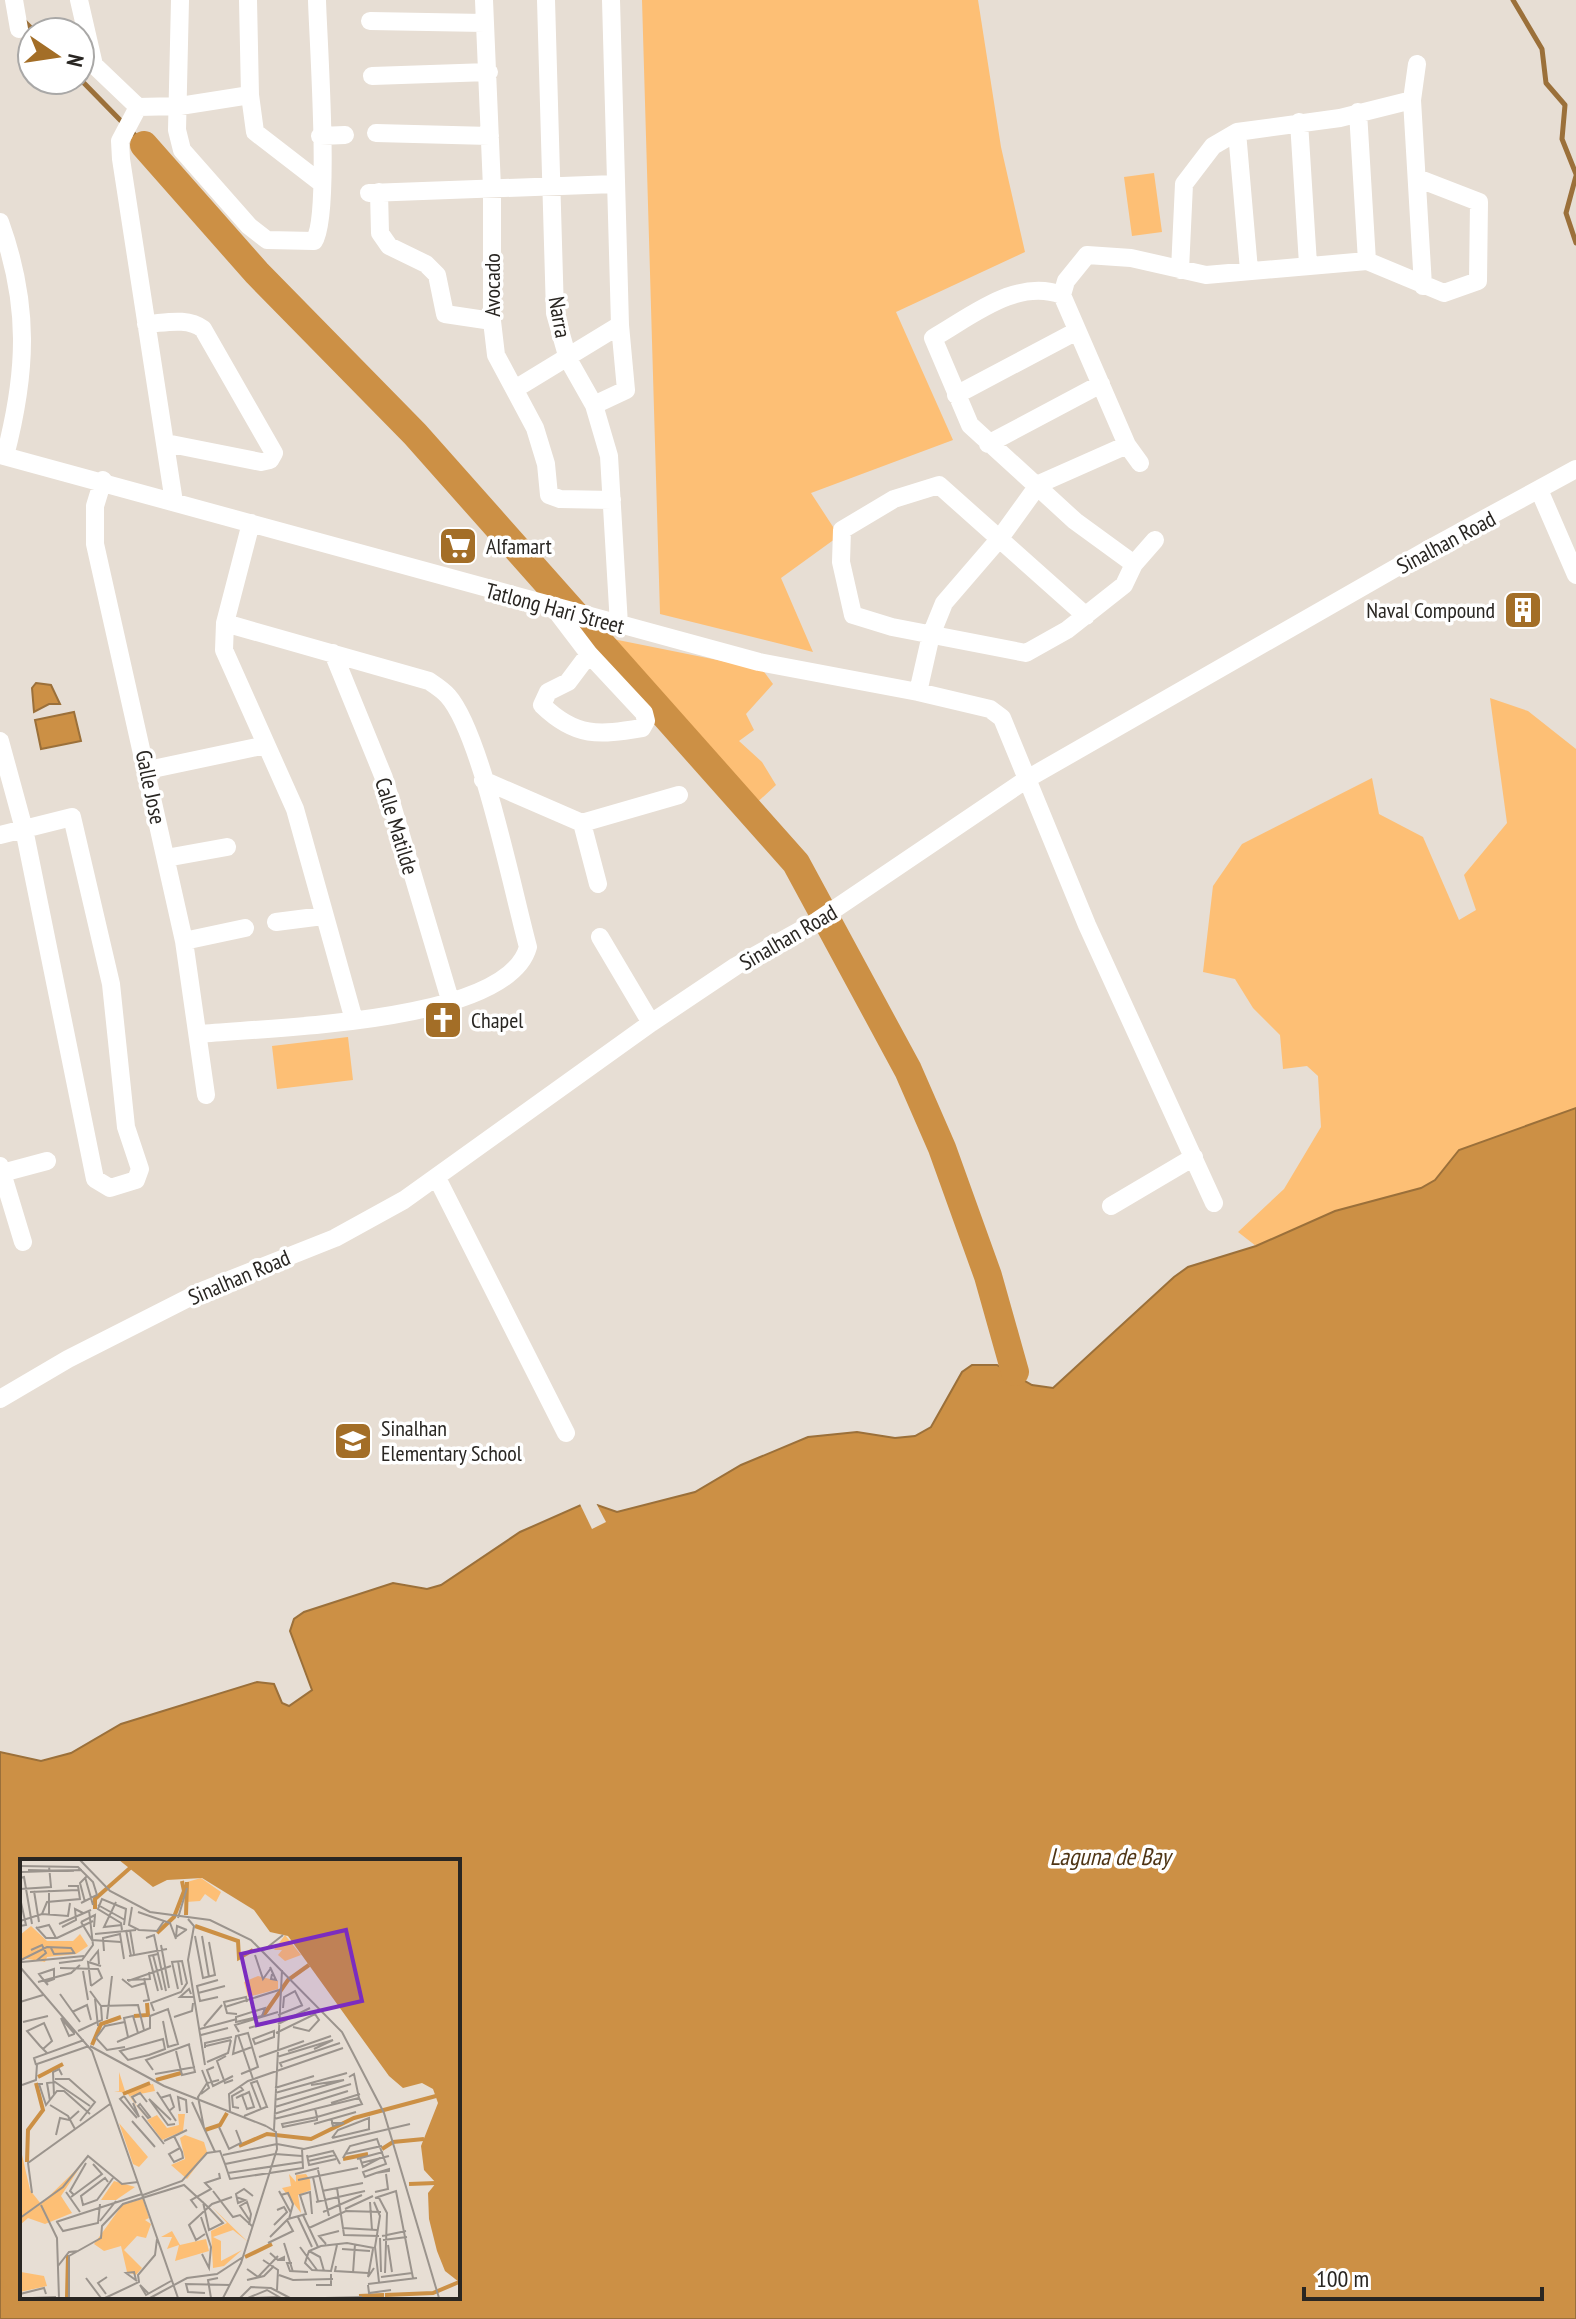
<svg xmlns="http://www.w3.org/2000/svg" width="1576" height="2319" viewBox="0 0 1576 2319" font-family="'PT Sans Narrow',sans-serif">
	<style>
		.green { fill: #fdbf75 }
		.water { fill: #cc9045; stroke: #9b703a; stroke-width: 2; fill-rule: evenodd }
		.pier { fill: #e7ded4 }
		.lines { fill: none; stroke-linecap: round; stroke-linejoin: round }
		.stream { stroke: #9b703a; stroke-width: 5 }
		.river { stroke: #cc9045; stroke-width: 28 }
		.minor { stroke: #fff; stroke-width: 18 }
		.labels { text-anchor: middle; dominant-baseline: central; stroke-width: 7; stroke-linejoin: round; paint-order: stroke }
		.street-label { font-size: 22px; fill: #292622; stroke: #fff }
		.poi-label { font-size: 22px; fill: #292622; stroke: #fff; text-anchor: start }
		.water-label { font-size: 24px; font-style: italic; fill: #4f3515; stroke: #fff }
		.inset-river { fill: none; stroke: #cc9045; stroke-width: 4 }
		.inset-road { fill: none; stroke: #9b948d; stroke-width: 2 }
		.view { fill: #7b2cbf; fill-opacity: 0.15; stroke: #7b2cbf; stroke-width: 4 }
		.inset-edge { fill: none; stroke: #292622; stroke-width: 4 }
	</style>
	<rect width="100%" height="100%" fill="#e7ded4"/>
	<path class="green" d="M642,0H978L1001,147L1025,252L896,312L953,440L811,493L839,536L781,578L813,652L660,614Z
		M1154,173L1162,232L1132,236L1124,177Z
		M593,635L762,669L773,684L746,714L754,730L739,741L762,762L776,785L749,810Z
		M1490,698L1528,711L1576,749V1108L1459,1150L1435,1180L1421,1188L1335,1211L1256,1246L1238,1232L1284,1189L1321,1127L1318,1076L1307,1066L1283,1069L1280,1035L1253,1008L1235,979L1203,972L1213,886L1242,844L1372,778L1379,814L1423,837L1459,920L1476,910L1464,875L1507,823Z
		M348,1037L353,1080L277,1089L272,1046Z"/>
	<path class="water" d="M36,683L51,685L60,704H49L34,712L32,688Z
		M74,712L81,741L41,749L35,720Z
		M1576,1108V2319H0V1752L41,1761L71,1753L121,1724L257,1682L274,1684L282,1703L289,1706L312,1690L290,1631L294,1619L304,1612L393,1583L427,1589L441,1585L520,1532L581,1505H597L617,1512L695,1492L741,1465L808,1437L857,1432L895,1438L915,1436L931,1427L962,1372L972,1365H997L1032,1385L1053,1388L1174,1277L1188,1267L1256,1246L1335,1211L1421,1188L1435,1180L1459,1150ZM22,1861H458V2297H22Z"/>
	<path class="pier" d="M595,1501L606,1522L592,1529L579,1502Z"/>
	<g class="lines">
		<path class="stream" d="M1513,0L1542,49L1546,83L1565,105L1562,139L1576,174
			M24,21L35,32
			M80,79L124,124
			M131,131L144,145
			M1576,176L1566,213L1576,243"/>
		<path class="river" d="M144,145L257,273L415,434L796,863L908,1070L942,1148L988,1276L1015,1372"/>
		<path class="minor" d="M14,0L19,29
			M79,0L94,65L138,107L180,106L250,95
			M180,0L177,130L182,150L249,226L267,240L314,241C331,217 318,40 317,0
			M248,0L250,95L255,132L321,183
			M484,0L492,188V321L496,355L535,428L546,464L549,495L560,499L612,500
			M546,0L555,313L568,359L594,405L609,456L619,625
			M370,21L485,23
			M1417,64L1412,100L1423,286
			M372,76L489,72
			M138,107L120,141L121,159L174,502
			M1358,112L1367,261
			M1299,122L1308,264
			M1237,132L1249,270
			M376,133L490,136
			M320,136L345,135
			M379,192L380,233L389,246L426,264L437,275L445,314L492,321
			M369,193L615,184
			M0,222C30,305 27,372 5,456
			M1180,270L1184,184L1213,146L1237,132L1340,118L1412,100
			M1062,295C1016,278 972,316 933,338L970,425L1075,521L1134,564
			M146,324C165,323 187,317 203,329L274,453L270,460L261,462L166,443
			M515,389L620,325
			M956,395L1075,332
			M594,405L626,390L620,325L611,0
			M988,444L1101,384
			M0,455L759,662L918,692L990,709L1002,718L1087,925L1214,1203
			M1140,463L1127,445L1062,295L1066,281L1087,255L1131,258L1206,275L1367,261L1444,293L1478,281L1479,202L1417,178
			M103,480L95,506V544L184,941L206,1095
			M1540,492L1576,575
			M251,523L225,623L224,650L295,809L354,1020
			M554,608L589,654L644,713L646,721L642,728C599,735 576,738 542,705L548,692L568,682L589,654
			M1086,616L939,485L894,499L842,530L841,562L853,615L892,627L1026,653L1067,630L1124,585L1134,564L1155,540
			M333,653L384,778L451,1003
			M918,692L931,635L944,603L1000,538L1039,484L1127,445
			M0,741L24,829L95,1179L110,1188L136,1180L140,1169L126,1127L111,984L72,817L0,835
			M148,770L266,745
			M483,780L582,823L679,795
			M582,823L598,884
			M166,858L227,847
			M276,922L323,916
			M600,937L651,1023
			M184,941L245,928
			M200,1034C269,1027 507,1024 528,947C513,892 481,733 448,696C443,690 435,685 429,681L225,623
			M0,1166L23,1242
			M2,1173L47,1161
			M437,1178L566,1433
			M1111,1206L1194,1157
			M0,1399L68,1359L204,1290L335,1238L404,1200L651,1023L736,966L817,921L1027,779L1427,550L1576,469"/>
	</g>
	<defs>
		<g id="supermarket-square" transform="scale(2)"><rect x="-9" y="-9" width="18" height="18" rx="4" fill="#a36e27" stroke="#fff"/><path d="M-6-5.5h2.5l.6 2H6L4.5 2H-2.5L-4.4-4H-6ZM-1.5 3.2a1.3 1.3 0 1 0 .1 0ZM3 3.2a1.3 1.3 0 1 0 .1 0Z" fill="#fff"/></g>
		<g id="building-square" transform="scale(2)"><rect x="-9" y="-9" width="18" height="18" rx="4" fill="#a36e27" stroke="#fff"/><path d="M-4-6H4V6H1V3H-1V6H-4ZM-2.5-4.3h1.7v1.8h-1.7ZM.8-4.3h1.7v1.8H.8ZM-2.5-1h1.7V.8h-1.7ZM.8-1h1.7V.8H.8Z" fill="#fff"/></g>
		<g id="church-square" transform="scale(2)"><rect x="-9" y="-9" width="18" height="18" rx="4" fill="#a36e27" stroke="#fff"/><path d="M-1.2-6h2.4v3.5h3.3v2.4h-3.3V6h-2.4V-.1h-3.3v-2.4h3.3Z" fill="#fff"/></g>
		<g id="school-square" transform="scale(2)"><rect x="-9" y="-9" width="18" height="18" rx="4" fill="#a36e27" stroke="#fff"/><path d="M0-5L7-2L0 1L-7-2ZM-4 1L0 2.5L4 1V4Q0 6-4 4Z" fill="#fff"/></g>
	</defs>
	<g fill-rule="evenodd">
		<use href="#supermarket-square" x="458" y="546"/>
		<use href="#building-square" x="1523" y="610"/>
		<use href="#church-square" x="443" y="1020"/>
		<use href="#school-square" x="353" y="1441"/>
	</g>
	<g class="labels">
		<g class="street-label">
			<text transform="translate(492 285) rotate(-90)">Avocado</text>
			<text transform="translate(560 317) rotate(80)">Narra</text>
			<text transform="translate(1446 542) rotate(-28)">Sinalhan Road</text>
			<text transform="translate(555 608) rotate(15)">Tatlong Hari Street</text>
			<text transform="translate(151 787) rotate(78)">Galle Jose</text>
			<text transform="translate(397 826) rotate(73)">Calle Matilde</text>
			<text transform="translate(788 937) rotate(-30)">Sinalhan Road</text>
			<text transform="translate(239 1277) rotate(-23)">Sinalhan Road</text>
		</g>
		<g class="poi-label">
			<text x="486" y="546">Alfamart</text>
			<text x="1495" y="610" text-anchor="end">Naval Compound</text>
			<text x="471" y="1020">Chapel</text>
			<text x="381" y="1428">Sinalhan<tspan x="381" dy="25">Elementary School</tspan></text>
		</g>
		<g class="water-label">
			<text x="1110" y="1856">Laguna de Bay</text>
		</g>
	</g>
	<g transform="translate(20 1859)">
		<rect width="440" height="440" fill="#e7ded4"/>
		<path d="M181,19L201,33L196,43L185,35L180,42L166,43L167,23ZM11,67L27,82H53L60,75L68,87L56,95L27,98L25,103L2,99L0,76ZM265,76L281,96L265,102L258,96L262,91H254ZM238,117L258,122V130L228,138L224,123ZM99,213L105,232L133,225L135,232L110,237L127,261L137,256L147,269L159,266L158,255H165L163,272L142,281L107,234L94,232H99ZM99,264L128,298L119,308L113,305ZM165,276L184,283L187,293L167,320L151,306L165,300L160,279ZM0,287L10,331L21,345L62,305L41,337L52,354L25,365L8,359L0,366ZM269,315L276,323V316L286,315L290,321L291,331L278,336L281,354L262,329L271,327ZM94,322L115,328L96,341H81ZM123,340L129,359L125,361L131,365L126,379L117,377L104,391L122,409L116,416L107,413L101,387L84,392L74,385L103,345ZM192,348L228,383L213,371L193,378L201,382V402L222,391L204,407L193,409L191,372L207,364ZM152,372L160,386L186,380L189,392L155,402L159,386L147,390L152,378H141ZM0,408L1,413L24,417L27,427L0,433Z" fill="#fdbf75"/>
		<path d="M99,1H440V434L439,423L425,412L417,392L409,360L408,334L416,324L404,311L401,287L418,244L413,230L402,224L383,229L369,217L268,77L250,73L234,51L182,19L147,21L133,28Z" fill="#cc9045"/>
		<path class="inset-river" d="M75,50V40L110,9M166,56L167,23M175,67L218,82L219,99L233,91M137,74L154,58L164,32L162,22M114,157L128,156L127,144M243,157L268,121L289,106M72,186L81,165L101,158M18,218L43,205M136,221L161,214M103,235L130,224M185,271L200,266L207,254M219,287L247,275L291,280L334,259L416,237M362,290L373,283L404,280M323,300L348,295M7,303L8,271L23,251L16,224M389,325L416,324M225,398L252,385M365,436L413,434L439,423M339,437L364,436M47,439L48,396"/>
		<path class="inset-road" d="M60,1L90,32L130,53L190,61L231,81L322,173L364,254L419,439M0,7L58,8L73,23L77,36L61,44M8,11L54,12M2,13L62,11M65,18L73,46M0,19L4,18L12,65M0,30L31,28L29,7M14,32L19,63M10,33L58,31M65,43L60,24L67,17M96,43L84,68L102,66M78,46L105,61M112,48L109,66L119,71L137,72L144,62M118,53L150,64L156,80M22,55L27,43L60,40L58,27H48M29,56V31M158,59L167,29M168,60L174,67L168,101L185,206M0,62L22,55L48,57L50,44M61,63L72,81L101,83M61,63L75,56L74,68M39,65L71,51M0,67L6,66L0,39M16,68L26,79H37L73,62M42,68L56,61L55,50L63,54M17,69L29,66L36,79M102,71L101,64L78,50L82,40L106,50L104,66M106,71L111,97M110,71L114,95M166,71L156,78L157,67L167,71M75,75L116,71M175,77L183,119L195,116L189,83M182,77L189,118M126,79L134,76L146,132M141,86L149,129M31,89L34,95L55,94M11,91L22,86L26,94L16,102M244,91L263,76M84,92L83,79L100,75L104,100M138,95L129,97L138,132M133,96L142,131M235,96L243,120L251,109M109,97L147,90M1,101L27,88L51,89L55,95M70,102L78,92L79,105M158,102L162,126M2,103L64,97M39,104L62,101L73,86L69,51M0,108L72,192L158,439M250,108L256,121L251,120L252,115M40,109L78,110L82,119L71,127M63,112L68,141M102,120L112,128L125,124M107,121L130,120L129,113M108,122L151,107M18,123L51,114L60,106M26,123L34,120V110L19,115L22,119L28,126M71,127L68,103L81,107M178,134L205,127M40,135L60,163M171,135L169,130L160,138H174M198,138L180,142L177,127L198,121M75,140L78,167M123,142L129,141L124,119M0,143L23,136M81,147L118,146L124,171M205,148L259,131M245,149L242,157L216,163V158ZM263,149L264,138L275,132L282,146M134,152L131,144L161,133L167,124L162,102L152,103L158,130M52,153L67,146L71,161M217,155L207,154L204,143L226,138L227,143M258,156L283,146M154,158L172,152L173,144M41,159L54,174V175L49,177ZM87,160L92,117M3,163L28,157M105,163L85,167L76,179L87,191L105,188M258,165L290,149M184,167L202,146M229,169L258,161M180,170L217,160M58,172L82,161L81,147L70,132M254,172V178L235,185L233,180ZM219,173L215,166L258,153M256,174L295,155L299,161L289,172L273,168M181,176L208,169M218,176L233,220M108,178L104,159L113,157L118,174M143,180L145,190L129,196L108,201L100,192ZM97,183L130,169V157L148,150L158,185L148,188L143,162M70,187L144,227L246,267M186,187L211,181M185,189V184L212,178M23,190L32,182L24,164L7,172L20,187L27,194M156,192L162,216L175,213L169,186M268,192L311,177M206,197L197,202L205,224L213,221M239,198L284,182M257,198L313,181L294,190M187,203L208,194L211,181M16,206L14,199L64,181M194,208L187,211L193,227L213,217M262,208L260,204L320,184M133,211L126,201L170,185M135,215L175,208M221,215L238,208L228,174L216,177L213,195L232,188M35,220H49L75,243L60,262M23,225H19L26,246L37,232H44L70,255M2,226L16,221L17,205L69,187M255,229L294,217M137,233L156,262M255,234L327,214M181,235L189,229L182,211M34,236L33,213L39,210L42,216M104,237L119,258L113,244M104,237L100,240L117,259M140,239L150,236L154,248L149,252M216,239L222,236L225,235L229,233L234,248L227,250L222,236M255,241L324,221L291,226M30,242L27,224L35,223L70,247M172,243L195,293M116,244L112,238L120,234L127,243M311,244L340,235M120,245L130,258L128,259L118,247ZM30,246L48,257L55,270M255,248L331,225M219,249L213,248L212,237L223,231L220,227M295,249L297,258V261L263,268L262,265L297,258L342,245L339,239M160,252L158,238L166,241L167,254M210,252L209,235L228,222L323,189M254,255L328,232M122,257L144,285M224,257L246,248H247L237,222L231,224L241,250M254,260L339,239L334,215L329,218M311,260L312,262V264L313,267L324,264H312M151,261L129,240L148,266L155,265M112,262L135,288M294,265L336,253M199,268L209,290L221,284L216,271M184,269L178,238L187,224L199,221M254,271L262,111M36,276L40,259L49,261L59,252M154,277L162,293L163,299L154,303L149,295L160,289M312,279L318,271L349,259V270M312,279L350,270M144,282L167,271M257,285L284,290L390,265M330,294L357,288M255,295L282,297M325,295L362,287M203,296L257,285M287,296L289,306L316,300M287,298L313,292L320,305M323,299L330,287L357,280L366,305L343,313L345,318L356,314L369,310V312L356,314M340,299L343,308L360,299M337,300L363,293M288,302L315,296M341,304L369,297M205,305L210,320L283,309L282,290M298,311L309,357M208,314L282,303M275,315L299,309M293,318L298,342M278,321L338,309M88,323L85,319L61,337L63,346L77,341L93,319M317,329L324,376L359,377M193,332L213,358L220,356L232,367M259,332L271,354M302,332L343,324M46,333L60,353M355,333L368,330L366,315M12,334L8,304L90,245M54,336L50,332L66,304M123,336L162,322L187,294L200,292L205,305L255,295M261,336L268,334L273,345L269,360M358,337L367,354L365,414M51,338L82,315L73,305M216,338L225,341L218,344L216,335L224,330L233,337M355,339L376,332L393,419M296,343L345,332M350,343L352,371M354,343L360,357L355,388L359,423M21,346L37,379L39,439M177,349L171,341L191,330L185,324L200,319L199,314M325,350L353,337M303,353L342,336M283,356L298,388M181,358L191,388L189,409L182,395M278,358L292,388M0,359L43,328L68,297L102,325L118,323M80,362L96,342M36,363L122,335M37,363L43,372L78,364L80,345M229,366L231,355L227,343L220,347L230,362M254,366L267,353L264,348L257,351M289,369L326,352L361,353M322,369L357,371M185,375L176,381L169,366L192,345L212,338M362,377L386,372M250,378L268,360L286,355L280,336L290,333L292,355M360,379L361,413M363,381L387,378M248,384L273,372L267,361M264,384L273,413M306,385L299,377L319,372M317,386L311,412L292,411L285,404L289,392L301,387L327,384L354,389M368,386L372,413M280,388L297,411M322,390L350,392M353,390L348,418L354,409M289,392L300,398L304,412M250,394L258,401L264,398V401H258M243,401L258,411L257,431M272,404H267L270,412L288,413M38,407L49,393L59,392M316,407L315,412L348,414M227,410L238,418L258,397M333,414L335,385M259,416L273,421L313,420M361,418L392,414M66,419L81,439M116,421L114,413L106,414L117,422M227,421L244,417L254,407M348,425L397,419M296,426H311V415M348,426L349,434L371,431M128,434L120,426L126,436L151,422M185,434L168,433L166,425L210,426M0,435L24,429L26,435M86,435L78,424L87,418M12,439L36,438M49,439V397L81,379L82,367L103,345L164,326L189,349L203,364L189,371L183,343M85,439L119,423L118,416L135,396L137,380M130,439L167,419L197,415L223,398M191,439L188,421L198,419M203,439L221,404L257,290L256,273L246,267M220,439L231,428L251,429L270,439M228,439L247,431L261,439M234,439L259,438M305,439L342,438"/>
		<path class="view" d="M326,71L342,142L237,166L221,95Z"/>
		<rect width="440" height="440" class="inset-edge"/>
	</g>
	<g transform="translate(56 56) rotate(103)"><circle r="38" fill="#ffffff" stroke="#a9a8a7" stroke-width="2"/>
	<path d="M0-6L14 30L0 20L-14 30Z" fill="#a36e27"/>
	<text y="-12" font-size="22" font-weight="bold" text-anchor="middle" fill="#292622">N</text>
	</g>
	<path d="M1304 2287v12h238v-12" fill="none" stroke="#292622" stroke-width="4"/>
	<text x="1316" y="2287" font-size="24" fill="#292622" stroke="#ffffff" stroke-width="6" paint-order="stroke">100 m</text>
</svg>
